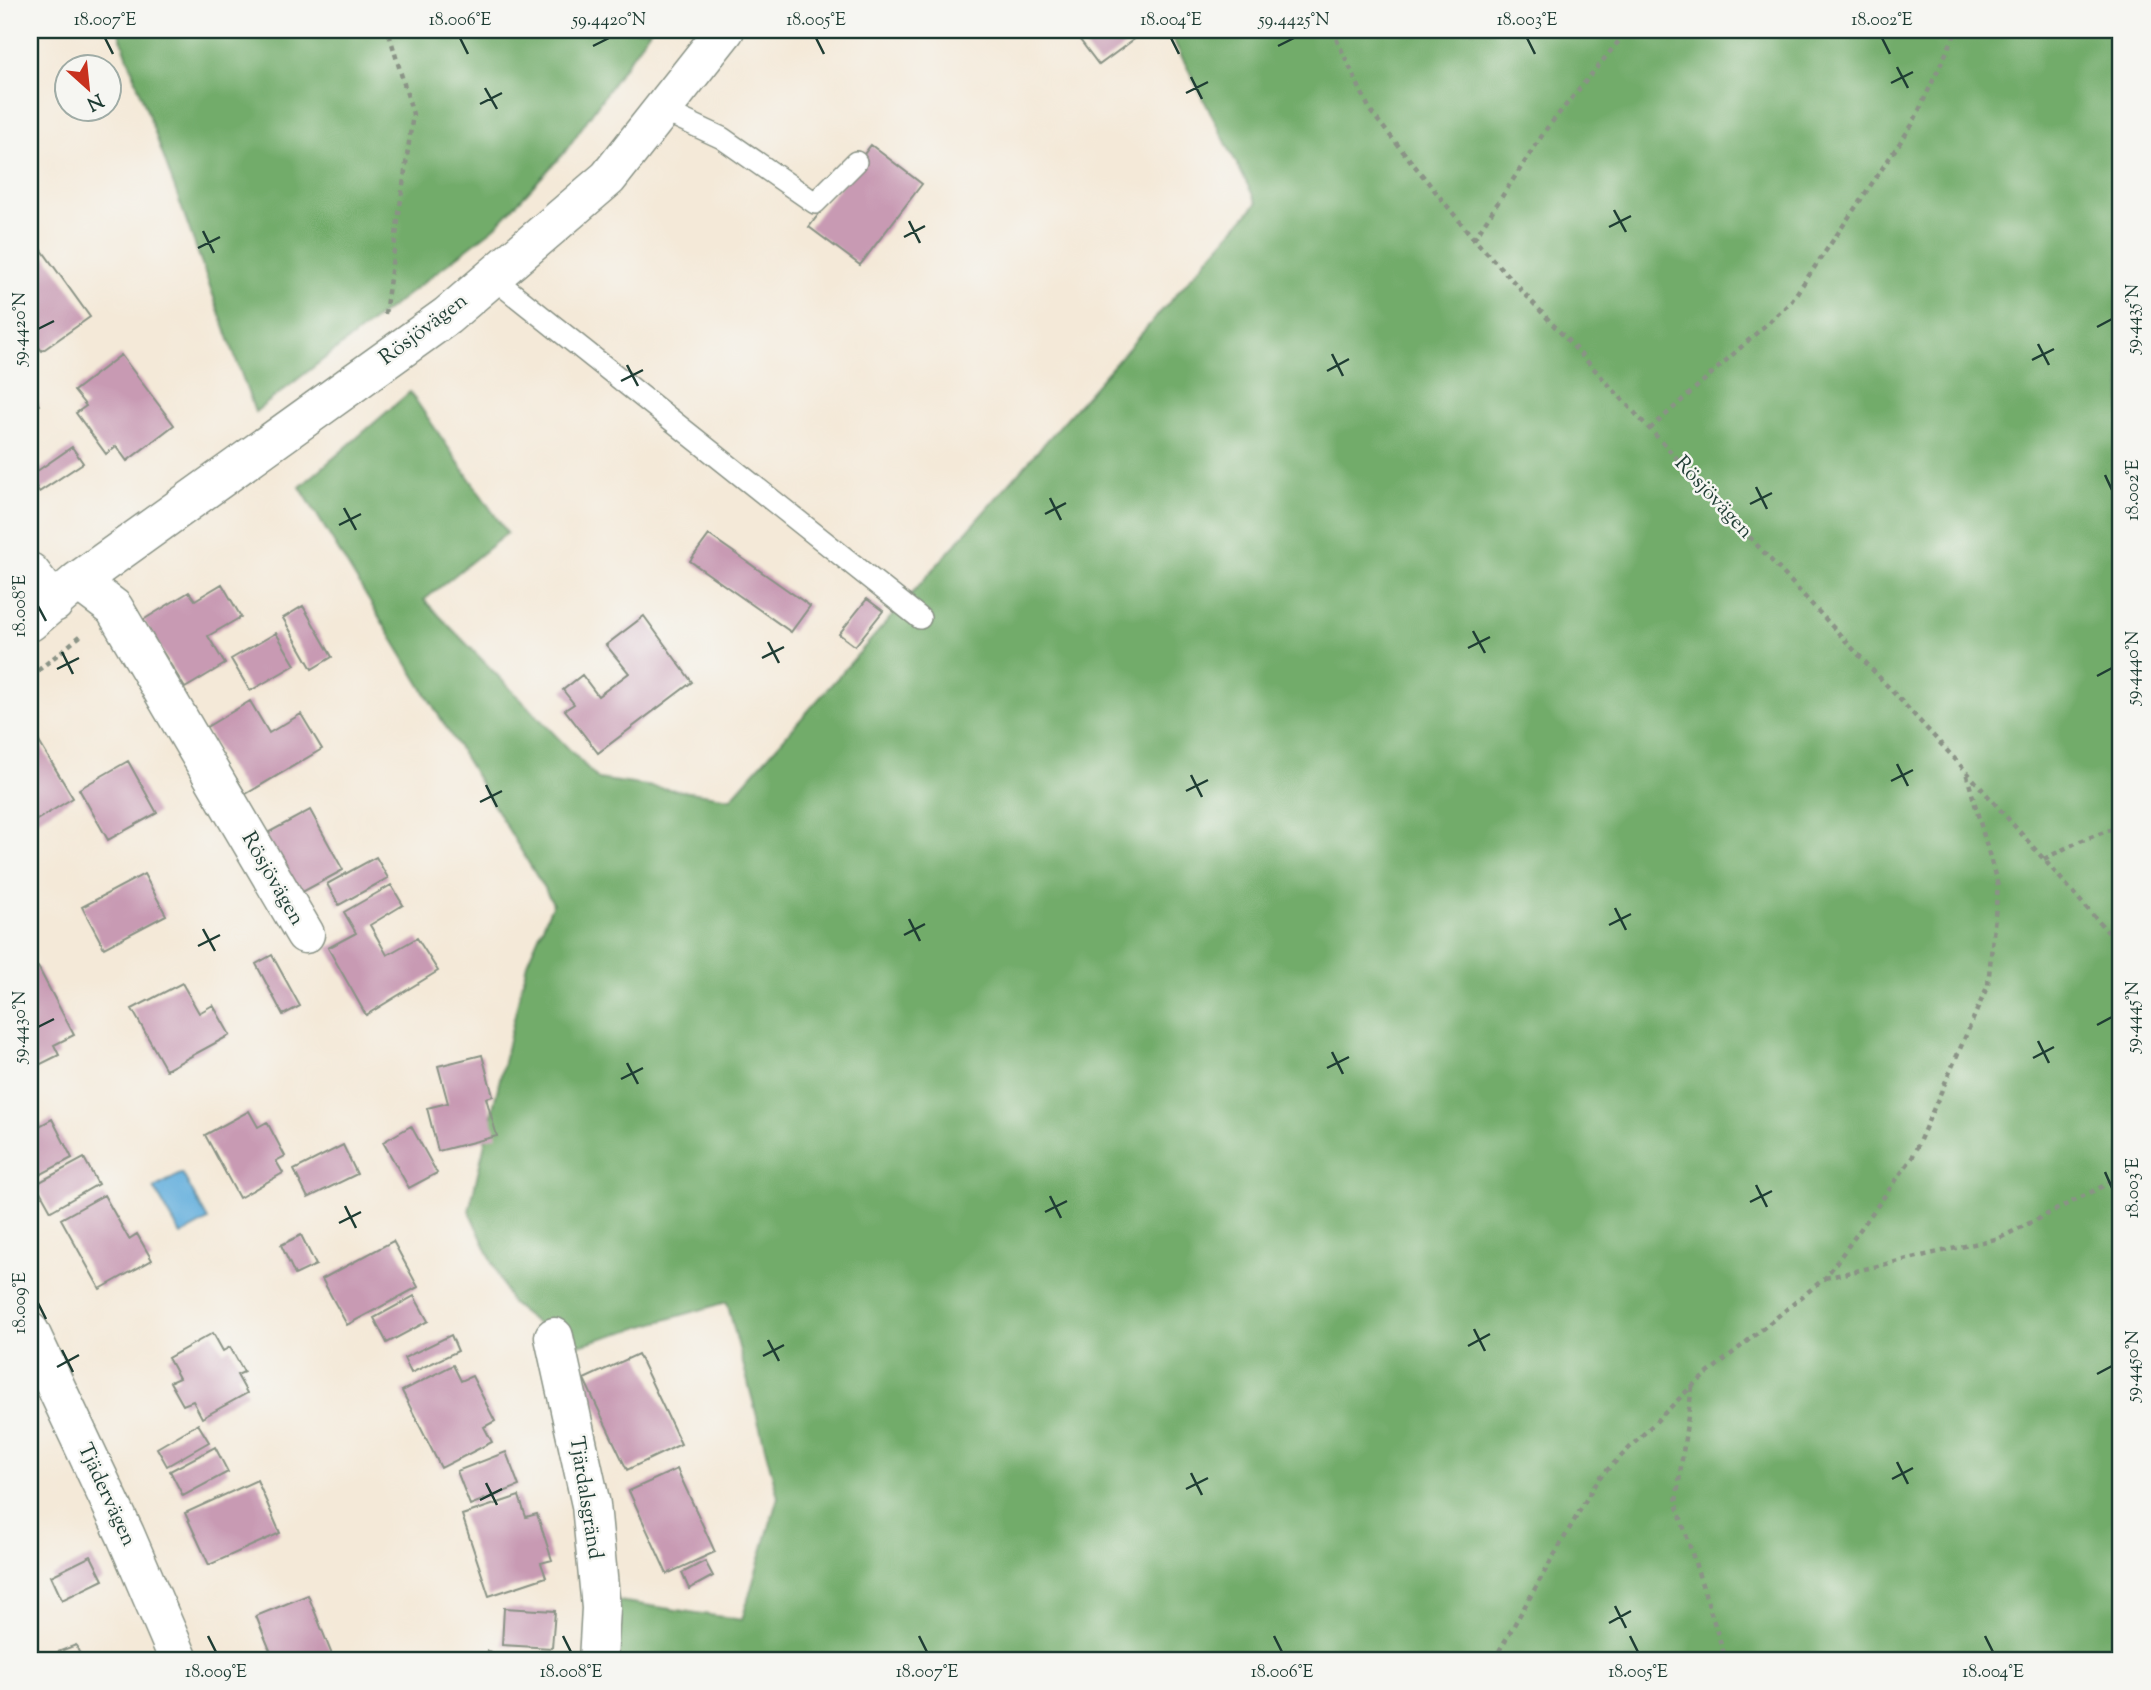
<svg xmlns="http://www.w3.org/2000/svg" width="2151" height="1690" viewBox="0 0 2151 1690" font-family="'Sorts Mill Goudy',serif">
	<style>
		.forest { fill: #72ac6b; stroke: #487450; stroke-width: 2 }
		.water { fill: #64afdd; stroke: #427688; stroke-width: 2 }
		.building { fill: #c89ab3 }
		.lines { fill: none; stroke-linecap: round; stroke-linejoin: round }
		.service-casing { stroke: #8a9386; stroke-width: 24 }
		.minor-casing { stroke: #8a9386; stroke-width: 41 }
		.path { stroke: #8a9386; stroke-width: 4.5; stroke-dasharray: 5 5; stroke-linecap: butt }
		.service { stroke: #fff; stroke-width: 21 }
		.minor { stroke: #fff; stroke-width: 38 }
		.ticks { fill: none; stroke: #1f3d34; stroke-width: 2.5 }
		.labels { text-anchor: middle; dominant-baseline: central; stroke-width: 5; stroke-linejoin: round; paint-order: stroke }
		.street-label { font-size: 21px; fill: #1f3d34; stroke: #f6f6f2 }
		.neatline { fill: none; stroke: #1f3d34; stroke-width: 2.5 }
		.ticks-label { font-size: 18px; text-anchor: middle; fill: #1f3d34 }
	</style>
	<rect width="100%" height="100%" fill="#f6f6f2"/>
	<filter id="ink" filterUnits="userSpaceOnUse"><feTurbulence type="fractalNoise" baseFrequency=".0143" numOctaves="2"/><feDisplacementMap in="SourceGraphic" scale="14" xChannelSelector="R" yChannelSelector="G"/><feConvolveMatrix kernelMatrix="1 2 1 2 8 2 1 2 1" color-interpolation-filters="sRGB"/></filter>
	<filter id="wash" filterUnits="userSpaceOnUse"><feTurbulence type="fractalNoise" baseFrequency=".00686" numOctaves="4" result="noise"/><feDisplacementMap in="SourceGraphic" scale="28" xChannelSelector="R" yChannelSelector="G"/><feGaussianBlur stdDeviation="1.57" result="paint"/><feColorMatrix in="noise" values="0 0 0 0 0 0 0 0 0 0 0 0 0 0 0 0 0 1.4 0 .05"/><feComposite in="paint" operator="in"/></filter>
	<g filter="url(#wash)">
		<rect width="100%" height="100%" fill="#f4e9d8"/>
		<path class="forest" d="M118,30H650L564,153L494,228L255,412Z
			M1168,30H2121V1660H617L618,1601L742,1620L778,1497L727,1302L572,1347L554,1337L511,1303L469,1211L527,963L553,903L300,487L410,392L507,533L424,600L598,779L731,798L1257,203Z"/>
		<path class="water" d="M182,1173L208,1220L181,1235L154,1188Z"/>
		<g id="blocks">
			<path class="building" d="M1085,30H1142L1144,32L1099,65L1077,36Z
				M871,145L922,184L860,265L809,227Z
				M39,246L90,317L42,351L30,337V252Z
				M121,355L174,425L127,461L116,446L106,454L76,413L86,406L74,391Z
				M30,392L39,405L30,412Z
				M72,447L83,463L39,492L30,476Z
				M709,535L810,606L791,632L690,561Z
				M222,584L241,617L208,636L225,664L185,688L143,620L189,592L195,600Z
				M867,599L883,611L855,646L839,634Z
				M303,606L332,657L312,669L283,618Z
				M644,616L692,682L598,753L565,710L574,704L563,690L582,675L598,696L629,673L606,645Z
				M276,633L295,665L250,691L231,659Z
				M250,701L269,733L301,714L322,749L246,794L205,728Z
				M30,727L73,798L30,824Z
				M128,761L157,813L108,840L79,789Z
				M310,810L343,870L295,896L262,836Z
				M376,857L388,878L339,905L327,884Z
				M144,874L166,915L104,948L82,907Z
				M391,885L403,905L370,925L387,955L417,938L438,971L366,1015L328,948L356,933L344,912Z
				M272,955L300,1006L283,1015L256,964Z
				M38,967L74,1035L54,1045L59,1055L31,1069L30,971Z
				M182,983L199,1013L213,1005L230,1035L166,1070L132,1009Z
				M482,1055L493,1096L486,1098L497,1136L438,1151L427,1108L448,1103L438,1066Z
				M249,1111L258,1127L267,1122L285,1156L276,1161L283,1173L239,1198L205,1135Z
				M52,1119L72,1158L34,1178L30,1170V1131Z
				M411,1126L437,1173L409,1188L383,1142Z
				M343,1145L357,1174L308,1198L294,1170Z
				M84,1158L98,1184L51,1211L36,1184Z
				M104,1195L129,1239L137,1234L152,1260L100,1289L61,1219Z
				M301,1235L316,1265L295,1275L281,1245Z
				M393,1241L418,1287L347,1325L322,1279Z
				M414,1296L428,1321L387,1343L374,1318Z
				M213,1333L223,1351L230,1347L244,1372L237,1375L247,1393L202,1418L193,1401L183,1405L170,1382L179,1378L168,1358Z
				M451,1335L458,1351L411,1373L404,1358Z
				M638,1354L681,1444L627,1470L584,1379Z
				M453,1365L461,1381L472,1376L495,1421L484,1427L492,1442L441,1468L402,1391Z
				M198,1424L209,1442L167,1466L157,1448Z
				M215,1447L228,1472L183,1496L170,1471Z
				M506,1452L519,1486L470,1505L457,1471Z
				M677,1469L715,1552L667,1574L629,1491Z
				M257,1480L280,1533L209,1565L185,1513Z
				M519,1496L526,1517L537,1514L552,1560L541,1563L546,1577L489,1596L462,1515Z
				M91,1556L103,1580L62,1600L51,1576Z
				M705,1561L713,1576L689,1589L682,1573Z
				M308,1595L334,1660H274L256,1616Z
				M504,1608L555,1611L552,1648L502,1645Z
				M76,1645L82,1660H37Z
				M488,1651L511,1660H484Z"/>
		</g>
	</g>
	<g filter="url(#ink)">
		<use href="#blocks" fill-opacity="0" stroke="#8a9386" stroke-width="2"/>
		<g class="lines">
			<g class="service-casing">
				<path id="service" d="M662,110L722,138L815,203L856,162
					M492,277L920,618"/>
			</g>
			<g class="minor-casing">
				<path id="minor" d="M30,572L54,603
					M78,581L114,608L305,934
					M30,622L78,581L447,316L608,178L725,30
					M30,1332L125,1534L179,1660
					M554,1337L591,1505L601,1608L598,1660"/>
			</g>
			<path class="path" d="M1332,30L1371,112L1474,239L1966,771L2121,947
				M1474,239L1547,128L1628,30
				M385,314L413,114L388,30
				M1650,429L1790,303L1912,125L1957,30
				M30,677L84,633
				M2044,859L2080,841L2121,826
				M1825,1278L2000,1238L2121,1177
				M1692,1387L1676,1503L1726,1660
				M1494,1660L1598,1479L1692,1386L1825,1278L1912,1158L1988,985L1998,886L1966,772"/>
			<use href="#service" class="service"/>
			<use href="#minor" class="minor"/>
		</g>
	</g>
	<path class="ticks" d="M105,38L113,54M460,38L468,54M816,38L824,54M1171,38L1179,54M1527,38L1535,54M1882,38L1890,54M593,46L609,38M1278,46L1294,38M1897,67L1908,88M1191,77L1202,99M1891,83L1913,72M485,88L497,109M1186,93L1208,82M480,104L502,93M1614,210L1626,232M909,221L920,243M1609,227L1631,216M203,231L214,253M904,237L925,226M198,248L220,237M2097,327L2112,319M38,329L54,321M2038,344L2049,365M1332,354L1343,376M2032,360L2054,349M627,365L638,386M1327,371L1349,359M621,381L643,370M2105,475L2112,490M1756,487L1767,509M1050,498L1061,520M1750,504L1772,493M344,508L356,530M1045,514L1066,503M339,525L361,514M38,606L46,621M1473,631L1485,653M768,642L779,663M1468,648L1490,637M62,652L73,674M762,658L784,647M57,669L79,658M2097,676L2112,668M1897,764L1908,786M1191,775L1202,797M1891,781L1913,770M486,785L497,807M1186,791L1208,780M480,802L502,791M1615,908L1626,930M909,919L920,941M1609,925L1631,914M203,929L215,951M904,935L925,924M198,946L220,935M2097,1025L2112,1017M38,1027L54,1019M2038,1041L2049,1063M1332,1052L1343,1074M2033,1058L2054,1047M627,1063L638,1084M1327,1068L1349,1057M621,1079L643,1068M2105,1172L2112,1188M1756,1185L1767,1207M1050,1196L1061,1218M1750,1202L1772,1191M345,1206L356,1228M1045,1212L1067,1201M339,1223L361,1212M38,1303L46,1319M1474,1329L1485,1351M768,1340L779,1361M1468,1346L1490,1334M62,1350L73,1372M763,1356L784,1345M57,1367L79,1355M2097,1374L2112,1366M1897,1462L1908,1484M1191,1473L1202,1495M1892,1479L1913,1468M486,1483L497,1505M1186,1489L1208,1478M480,1500L502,1489M1615,1606L1626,1628M1609,1623L1631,1611M208,1636L216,1652M563,1636L571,1652M919,1636L927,1652M1274,1636L1282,1652M1630,1636L1638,1652M1985,1636L1993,1652"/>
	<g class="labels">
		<g class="street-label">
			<text transform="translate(424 330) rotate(-37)">Rösjövägen</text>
			<text transform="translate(1713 498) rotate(47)">Rösjövägen</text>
			<text transform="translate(272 879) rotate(60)">Rösjövägen</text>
			<text transform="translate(106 1495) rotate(65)">Tjädervägen</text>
			<text transform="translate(585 1498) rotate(81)">Tjärdalsgränd</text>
		</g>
	</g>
	<rect width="2151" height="1690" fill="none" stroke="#f6f6f2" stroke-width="77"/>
	<g transform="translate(88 88) rotate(153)"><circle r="33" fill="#f6f6f2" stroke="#a0aca6" stroke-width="2"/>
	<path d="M0-5L12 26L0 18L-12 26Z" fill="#c8321e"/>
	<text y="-10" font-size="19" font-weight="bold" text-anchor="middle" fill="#1f3d34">N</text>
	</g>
	<rect x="38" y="38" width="2074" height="1614" class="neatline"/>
	<g class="ticks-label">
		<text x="105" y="25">18.007°E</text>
		<text x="460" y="25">18.006°E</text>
		<text x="609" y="25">59.4420°N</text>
		<text x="816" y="25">18.005°E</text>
		<text x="1171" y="25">18.004°E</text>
		<text x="1294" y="25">59.4425°N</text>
		<text x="1527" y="25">18.003°E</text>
		<text x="1882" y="25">18.002°E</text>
		<text transform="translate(2132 319) rotate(-90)" y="6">59.4435°N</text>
		<text transform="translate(19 329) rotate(-90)" y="6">59.4420°N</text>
		<text transform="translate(2132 490) rotate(-90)" y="6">18.002°E</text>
		<text transform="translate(19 606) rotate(-90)" y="6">18.008°E</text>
		<text transform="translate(2132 668) rotate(-90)" y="6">59.4440°N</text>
		<text transform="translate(2132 1017) rotate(-90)" y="6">59.4445°N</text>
		<text transform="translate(19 1027) rotate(-90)" y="6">59.4430°N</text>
		<text transform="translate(2132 1188) rotate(-90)" y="6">18.003°E</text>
		<text transform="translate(19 1303) rotate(-90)" y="6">18.009°E</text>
		<text transform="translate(2132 1366) rotate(-90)" y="6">59.4450°N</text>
		<text x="216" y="1677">18.009°E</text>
		<text x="571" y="1677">18.008°E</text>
		<text x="927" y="1677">18.007°E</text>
		<text x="1282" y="1677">18.006°E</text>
		<text x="1638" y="1677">18.005°E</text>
		<text x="1993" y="1677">18.004°E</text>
	</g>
</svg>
